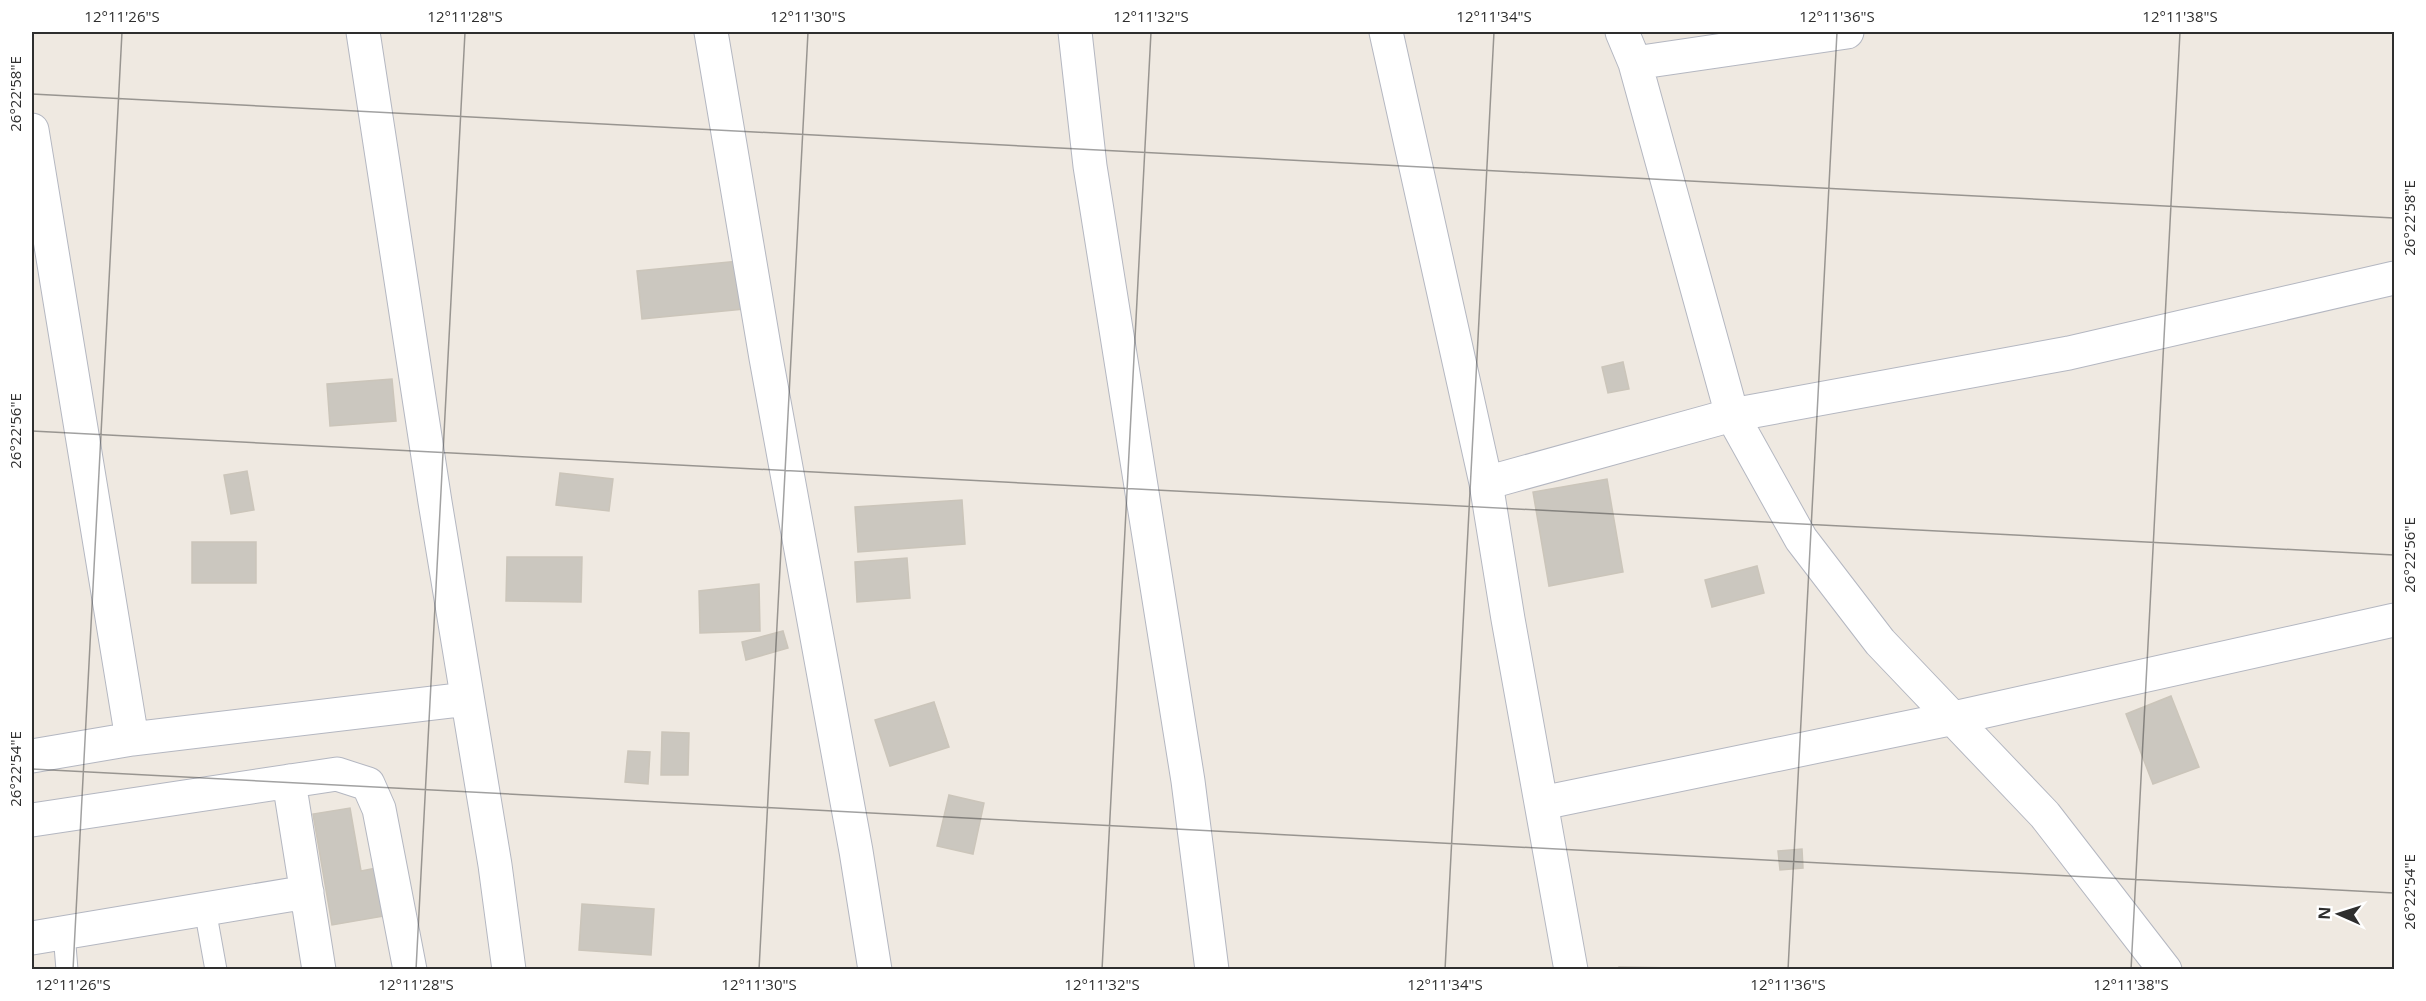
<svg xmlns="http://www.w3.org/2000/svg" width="2426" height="1001" viewBox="0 0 2426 1001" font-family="'Open Sans',sans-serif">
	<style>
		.building { fill: #cbc7bf; stroke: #cbc5ba; stroke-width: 1.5 }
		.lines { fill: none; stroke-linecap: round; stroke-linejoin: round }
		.service-casing { stroke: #b4b7c1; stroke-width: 23 }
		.minor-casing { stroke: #b4b7c1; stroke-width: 35 }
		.service { stroke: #fff; stroke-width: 21 }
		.minor { stroke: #fff; stroke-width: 33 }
		.ticks { fill: none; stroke: #2e2e2e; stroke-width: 1.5; stroke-opacity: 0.45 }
		.neatline { fill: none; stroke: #2e2e2e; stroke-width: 2 }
		.ticks-label { font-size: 15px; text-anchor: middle; fill: #2e2e2e }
	</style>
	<rect width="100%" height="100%" fill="#efe9e1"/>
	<path class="building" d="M739,261L744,309L642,319L637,271Z
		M1623,362L1629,389L1608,393L1602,367Z
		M392,379L396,421L330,426L327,384Z
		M247,471L254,510L231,514L224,475Z
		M560,473L613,479L609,511L556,505Z
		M1607,479L1623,572L1549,586L1533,492Z
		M962,500L965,544L858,552L855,507Z
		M192,542H256V583H192Z
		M507,557H582L581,602L506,601Z
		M907,558L910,598L857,602L855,562Z
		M1757,566L1764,593L1712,607L1705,580Z
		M759,584L760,631L700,633L699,591Z
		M783,631L788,648L746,660L742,642Z
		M2171,696L2199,767L2153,784L2126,714Z
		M934,702L949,747L890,766L875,720Z
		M662,732L689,733L688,775H661Z
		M628,751L650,752L648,784L625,782Z
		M949,795L984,803L973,854L937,846Z
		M350,808L361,871L382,867L390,915L332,925L313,814Z
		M1802,849L1803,868L1780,870L1778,851Z
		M582,904L654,909L651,955L579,950Z
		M1619,967L1677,968V970H1619Z"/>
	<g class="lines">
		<g class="service-casing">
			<path id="service" d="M205,909L216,970
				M64,933L67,970"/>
		</g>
		<g class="minor-casing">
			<path id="minor" d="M363,32L435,502L495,865L509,970
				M711,32L766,358L856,851L875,970
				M1075,32L1090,166L1188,781L1212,970
				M1386,32L1486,483L1508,619L1571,970
				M1622,32L1635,63L1732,415L1801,539L1880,642L2045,815L2165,970
				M1635,63L1847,32
				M32,130L132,739
				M1486,483L1732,415L2069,353L2394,278
				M32,756L132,739L467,699
				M289,781L319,970
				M1542,803L1954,718L2394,620
				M32,820L337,774L368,784L379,809L410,970
				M32,938L307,892"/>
		</g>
		<use href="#service" class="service"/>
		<use href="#minor" class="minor"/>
	</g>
	<path class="ticks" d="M32,94L2394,218M32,431L2394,555M32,769L2394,893M73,970L122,32M416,970L465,32M759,970L808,32M1102,970L1151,32M1445,970L1494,32M1788,970L1837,32M2131,970L2180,32"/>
	<rect width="2426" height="1001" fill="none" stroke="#ffffff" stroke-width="66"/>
	<g transform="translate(2339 914) rotate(273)" stroke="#ffffff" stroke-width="4.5" paint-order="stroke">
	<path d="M0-4.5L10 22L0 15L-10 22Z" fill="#2e2e2e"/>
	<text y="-9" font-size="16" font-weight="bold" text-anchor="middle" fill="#2e2e2e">N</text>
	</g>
	<rect x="33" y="33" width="2360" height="935" class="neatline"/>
	<g class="ticks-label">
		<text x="122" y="22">12°11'26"S</text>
		<text x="465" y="22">12°11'28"S</text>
		<text x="808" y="22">12°11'30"S</text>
		<text x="1151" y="22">12°11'32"S</text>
		<text x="1494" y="22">12°11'34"S</text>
		<text x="1837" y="22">12°11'36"S</text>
		<text x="2180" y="22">12°11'38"S</text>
		<text transform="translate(16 94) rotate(-90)" y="5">26°22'58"E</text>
		<text transform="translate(2410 218) rotate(-90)" y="5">26°22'58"E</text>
		<text transform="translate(16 431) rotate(-90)" y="5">26°22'56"E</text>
		<text transform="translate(2410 555) rotate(-90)" y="5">26°22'56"E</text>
		<text transform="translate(16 769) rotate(-90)" y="5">26°22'54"E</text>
		<text transform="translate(2410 892) rotate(-90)" y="5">26°22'54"E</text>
		<text x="73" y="990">12°11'26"S</text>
		<text x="416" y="990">12°11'28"S</text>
		<text x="759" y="990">12°11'30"S</text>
		<text x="1102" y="990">12°11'32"S</text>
		<text x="1445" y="990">12°11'34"S</text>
		<text x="1788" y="990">12°11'36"S</text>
		<text x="2131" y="990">12°11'38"S</text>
	</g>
</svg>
